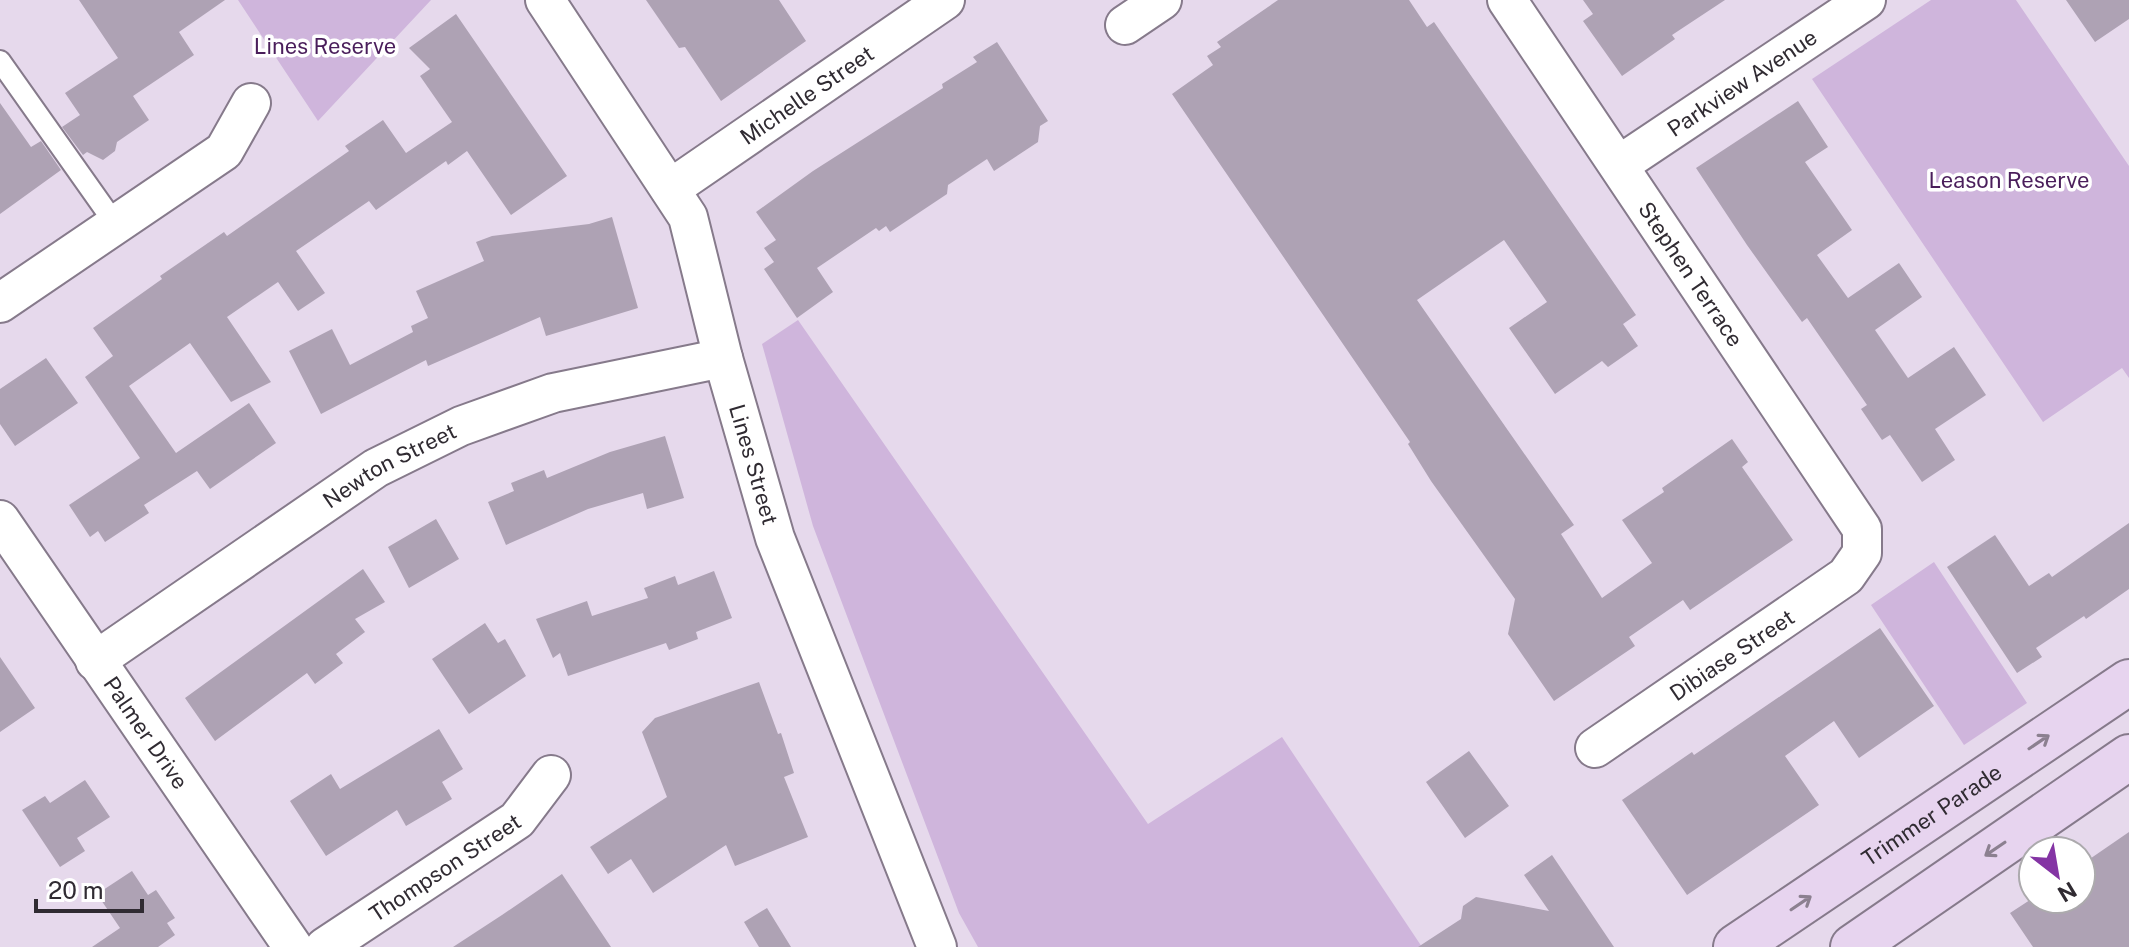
<svg xmlns="http://www.w3.org/2000/svg" width="2129" height="947" viewBox="0 0 2129 947" font-family="'Public Sans',sans-serif">
	<style>
		.green { fill: #cfb5dc }
		.building { fill: #aea2b4 }
		.lines { fill: none; stroke-linecap: round; stroke-linejoin: round }
		.service-casing { stroke: #867a8b; stroke-width: 24 }
		.minor-casing { stroke: #867a8b; stroke-width: 42 }
		.secondary-casing { stroke: #867a8b; stroke-width: 48 }
		.service { stroke: #fff; stroke-width: 20 }
		.minor { stroke: #fff; stroke-width: 38 }
		.secondary { stroke: #e7d4ef; stroke-width: 44 }
		.oneway { stroke: #8c8090 }
		.labels { text-anchor: middle; dominant-baseline: central; stroke-width: 7; stroke-linejoin: round; paint-order: stroke }
		.park-label { font-size: 22px; fill: #4a1e5b; stroke: #fff }
		.street-label { font-size: 22px; fill: #302b32; stroke: #fff }
	</style>
	<rect width="100%" height="100%" fill="#e6d9ec"/>
	<path class="green" d="M238,0H431L318,121Z
		M1931,0H2016L2129,166V378L2122,368L2043,422L1812,79Z
		M798,320L1148,824L1282,737L1422,947H978L959,913L813,526L762,344Z
		M1934,562L2027,703L1964,745L1871,605Z"/>
	<path class="building" d="M79,0H225L179,32L194,55L133,96L149,120L117,142L115,151L103,160L87,152L83,155L62,127L80,115L65,93L118,58Z
		M646,0H779L806,41L721,101L685,47L679,48Z
		M1278,0H1409L1427,27L1434,22L1636,315L1623,324L1638,346L1608,367L1602,361L1555,394L1509,328L1547,302L1504,240L1417,300L1574,525L1561,534L1602,598L1652,563L1622,520L1664,492L1662,488L1732,439L1748,462L1742,467L1793,540L1690,610L1683,600L1629,637L1635,646L1554,701L1508,634L1515,599L1431,481L1408,444L1410,442L1172,94L1213,65L1207,56L1221,47L1217,42Z
		M1583,0H1725L1672,35L1675,39L1622,76L1583,21L1593,14Z
		M2066,0H2129V19L2095,42Z
		M456,14L567,176L511,215L467,151L448,165L446,161L376,210L369,201L296,251L325,293L298,311L278,282L227,317L271,382L231,402L190,343L129,386L176,453L249,403L276,443L210,489L197,471L144,505L149,513L105,542L98,531L90,537L69,505L140,458L85,377L113,356L93,328L162,279L160,276L224,232L227,236L349,151L345,146L383,120L406,153L452,122L420,76L430,69L409,48Z
		M997,42L1048,121L1040,126L1038,142L994,171L987,159L948,185L947,194L890,232L886,226L879,231L876,228L817,268L833,292L797,318L764,269L774,262L764,248L776,240L756,212L813,171L943,88L942,84L977,62L973,57Z
		M1798,101L1828,147L1805,162L1852,230L1817,255L1848,298L1899,263L1922,297L1875,330L1908,378L1954,347L1986,395L1935,429L1955,460L1922,482L1890,435L1882,440L1861,409L1867,405L1807,318L1802,322L1747,245L1696,168Z
		M0,103L31,147L41,141L61,170L0,214Z
		M612,217L638,308L546,336L540,317L428,366L426,360L321,414L289,351L332,329L350,365L413,332L411,326L428,318L416,291L484,261L476,242L492,236L589,224Z
		M46,358L78,403L15,446L0,424V389Z
		M665,436L684,498L647,509L643,493L588,509L506,545L488,502L514,491L511,483L544,470L547,478L610,452Z
		M436,519L459,559L409,588L388,547Z
		M2129,523V589L2086,619L2084,616L2036,648L2042,657L2017,673L1947,567L1995,535L2029,586L2049,573L2052,577Z
		M363,569L385,602L355,619L365,632L336,654L343,663L315,684L307,673L215,741L185,698Z
		M714,571L732,618L696,632L698,639L669,650L666,643L568,676L560,653L553,658L536,619L587,601L592,616L648,598L644,588L675,576L678,585Z
		M485,623L498,643L505,639L526,676L469,714L432,659Z
		M1880,628L1934,706L1859,758L1834,721L1785,756L1819,805L1687,895L1622,800L1692,752L1694,755Z
		M0,657L35,708L0,732Z
		M759,682L778,734L781,733L794,773L784,777L808,837L735,866L726,845L653,893L631,859L608,874L590,847L667,797L642,732L655,718Z
		M439,729L463,769L442,782L452,799L406,826L397,810L326,856L290,801L331,774L340,789Z
		M1469,751L1509,806L1465,838L1426,782Z
		M85,780L110,817L77,838L85,851L60,867L22,810L45,796L50,803Z
		M2129,832V947H2033L2010,913L2033,898L2081,899V865Z
		M1552,855L1614,947H1418L1461,919L1463,906L1476,897L1549,911L1524,875Z
		M132,871L148,895L156,890L175,918L167,923L175,935L158,947H92L120,928L97,894Z
		M562,874L611,947H453L502,915Z
		M767,908L791,947H759L744,922Z"/>
	<g class="lines">
		<g class="service-casing">
			<path id="service" d="M0,61L116,225"/>
		</g>
		<g class="minor-casing">
			<g id="minor">
				<path id="s1" d="M545,0L688,217L723,358L775,538L937,947"/>
				<path id="s2" d="M1507,0L1862,529V553L1846,576L1595,748"/>
				<path d="M1125,25L1162,0"/>
				<path id="s3" d="M1619,165L1866,0"/>
				<path id="s4" d="M670,189L945,0"/>
				<path d="M0,303L224,151L251,103"/>
				<path id="s5" d="M0,520L293,947"/>
				<path id="s6" d="M95,661L376,468L461,426L553,393L723,358"/>
				<path id="s7" d="M325,947L517,820L551,775"/>
			</g>
		</g>
		<g class="secondary-casing">
			<g id="secondary">
				<path id="s8" d="M1736,947L2129,682"/>
				<path d="M1853,947L2129,757"/>
			</g>
		</g>
		<use href="#service" class="service"/>
		<use href="#minor" class="minor"/>
		<use href="#secondary" class="secondary"/>
	</g>
	<defs><path id="oneway-shaft" d="M-6 0H5M1.5-3L5.5 0L1.5 3" fill="none" stroke-width="1.6" stroke-linecap="round" stroke-linejoin="round" transform="scale(2)"/></defs>
	<g class="oneway">
		<use href="#oneway-shaft" transform="translate(2039 742) rotate(-34)"/>
		<use href="#oneway-shaft" transform="translate(1995 849) rotate(146)"/>
		<use href="#oneway-shaft" transform="translate(1801 903) rotate(-34)"/>
	</g>
	<g class="labels">
		<g class="park-label">
			<text x="325" y="46">Lines Reserve</text>
			<text x="2009" y="180">Leason Reserve</text>
		</g>
		<g class="street-label">
			<text stroke="none"><textPath href="#s3" startOffset="148">Parkview Avenue</textPath></text>
			<text stroke="none"><textPath href="#s4" startOffset="166">Michelle Street</textPath></text>
			<text stroke="none"><textPath href="#s2" startOffset="330">Stephen Terrace</textPath></text>
			<text stroke="none"><textPath href="#s1" startOffset="516">Lines Street</textPath></text>
			<text stroke="none"><textPath href="#s6" startOffset="354">Newton Street</textPath></text>
			<text transform="translate(1732 655) rotate(-34)">Dibiase Street</text>
			<text stroke="none"><textPath href="#s5" startOffset="258">Palmer Drive</textPath></text>
			<text stroke="none"><textPath href="#s8" startOffset="236">Trimmer Parade</textPath></text>
			<text stroke="none"><textPath href="#s7" startOffset="144">Thompson Street</textPath></text>
		</g>
	</g>
	<g transform="translate(2057 875) rotate(149)"><circle r="38" fill="#ffffff" stroke="#acaaad" stroke-width="2"/>
	<path d="M0-6L14 30L0 20L-14 30Z" fill="#8434a4"/>
	<text y="-12" font-size="22" font-weight="bold" text-anchor="middle" fill="#302b32">N</text>
	</g>
	<path d="M36 899v12h106v-12" fill="none" stroke="#302b32" stroke-width="4"/>
	<text x="48" y="899" font-size="24" fill="#302b32" stroke="#ffffff" stroke-width="6" paint-order="stroke">20 m</text>
</svg>
